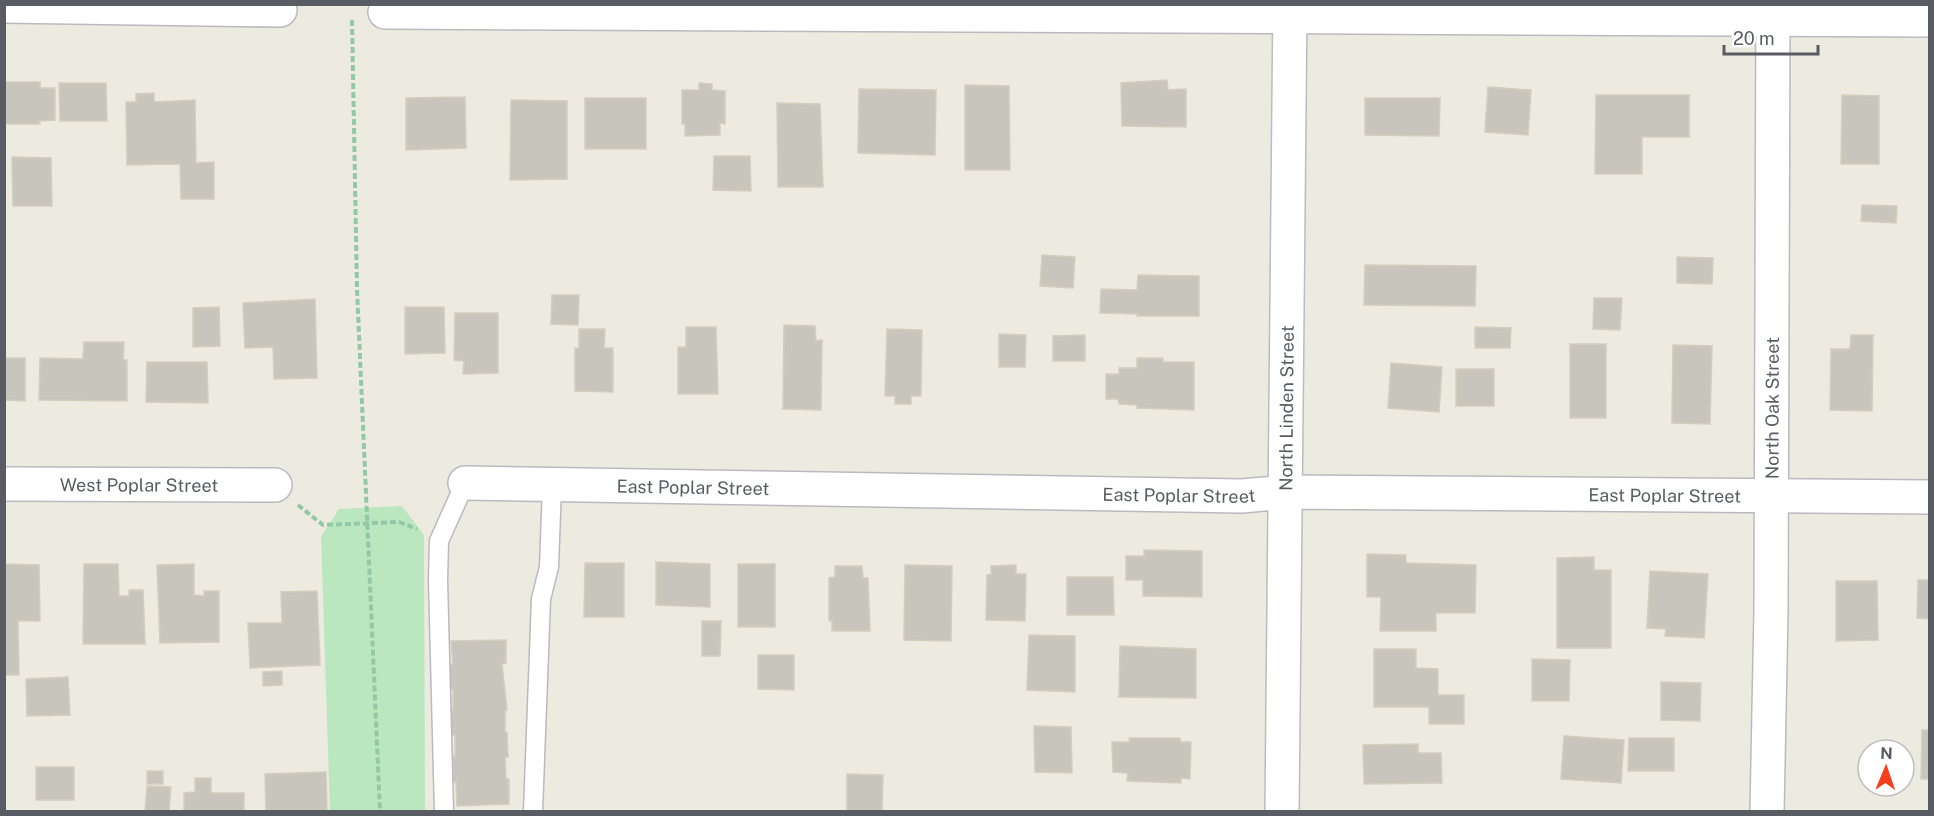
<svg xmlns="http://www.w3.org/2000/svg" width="1934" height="816" viewBox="0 0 1934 816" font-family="'Public Sans',sans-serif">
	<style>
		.green { fill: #bae7bd }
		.building { fill: #c8c5bd; stroke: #d2cebe; stroke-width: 1.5 }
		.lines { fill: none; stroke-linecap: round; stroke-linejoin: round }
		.lane-casing { stroke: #b8bac0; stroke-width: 21 }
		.street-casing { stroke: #b8bac0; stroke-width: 36 }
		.secondary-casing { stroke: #b9bcc3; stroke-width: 36 }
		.path { stroke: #93c8a6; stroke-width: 4; stroke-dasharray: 6 3; stroke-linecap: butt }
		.lane { stroke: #fff; stroke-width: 18 }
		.street { stroke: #fff; stroke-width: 33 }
		.secondary { stroke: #fff; stroke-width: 33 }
		.labels { text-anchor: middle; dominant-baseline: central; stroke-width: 5; stroke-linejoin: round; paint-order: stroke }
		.street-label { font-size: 18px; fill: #595c62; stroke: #fff }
	</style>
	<rect width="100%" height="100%" fill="#edebe0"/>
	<path class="green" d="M402,506L424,535L425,811H330L321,537L339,509Z"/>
	<path class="building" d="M1167,80L1168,90L1186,89V127L1122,126L1121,83Z
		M4,82H40V88H55V120L39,121L40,124H4Z
		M59,83H106L107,121H60Z
		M699,83L712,84V90L725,91V124L720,123V135L685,136V124H682V90H699Z
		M965,85L1009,86L1010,170H965Z
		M1488,87L1531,90L1528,135L1485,132Z
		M859,89L936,90L935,155L858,153Z
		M154,93V102L195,100L196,163L214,162V199H181L180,164L127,165L126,102H136V94Z
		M1596,95H1689V137H1642V174H1595Z
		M1842,95L1879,96V164H1841Z
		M465,97L466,148L406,150V98Z
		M585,98H646V149H585Z
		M1365,98H1440L1439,136L1365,135Z
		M511,100L567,101V179L510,180Z
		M777,103L820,104L823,187H778Z
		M714,156H750L751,191L713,190Z
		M12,157L51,158L52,206H13Z
		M1862,205L1897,206L1896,223L1861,221Z
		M1042,255L1075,257L1073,288L1040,286Z
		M1677,257L1713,258L1712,284L1677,283Z
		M1365,265L1476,266L1475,306L1364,305Z
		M1138,275L1199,276V316H1137L1138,314L1100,313L1101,289L1137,290Z
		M552,295H579L578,325L551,324Z
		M1594,298H1622L1620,330L1593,329Z
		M315,299L317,378L274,379L273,347L245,348L243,303Z
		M219,307L220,346L193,347V308Z
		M405,307H444L445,353L405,354Z
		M455,313H498V373L463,374L464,361L454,360Z
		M784,325L815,326L816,341L822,340L821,410L783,409Z
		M686,327H716L718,394H678V347H686Z
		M1475,327L1511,328L1510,348H1475Z
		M579,329H605L604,348H613V392L575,391V348H579Z
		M887,329L922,330L921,396H911V404H895V396H885Z
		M999,334L1026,335L1025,367H999Z
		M1085,335V361H1053V336Z
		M1851,335H1873L1872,411L1830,410L1831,349H1850Z
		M84,342H124L123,360H127V401L39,400L40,358L83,359Z
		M1570,344H1606V418H1570Z
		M1673,345L1712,346L1710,424L1672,423Z
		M4,358H25V401L4,400Z
		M1137,358H1163V362H1194V410L1137,408V405L1119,404L1118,399H1106V374H1119V368H1137Z
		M147,362H207L208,403L146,402Z
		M1391,363L1442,367L1439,412L1388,408Z
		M1456,369H1494V406H1456Z
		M1144,550L1202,551V597L1143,596V580H1126V556H1144Z
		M1367,554L1406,555V563L1476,565L1475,613H1436V631H1380L1381,597H1367Z
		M1594,557V570H1611V648H1557V558Z
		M656,562L710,564V607L656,605Z
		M585,563H624V617H584Z
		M4,564L39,565L40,621H18L19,675H4Z
		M84,564H118L119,596H129V590H143L145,644H83Z
		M194,564V595L204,596V591H219V642L160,643L157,565Z
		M738,564H775V627H738Z
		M905,565L952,566L951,641L904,640Z
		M1016,565V574H1026L1025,621L986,620L987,575L991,574V566Z
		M835,566H862L863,578H868L870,631H832V620L829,621V578L835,577Z
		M1650,571L1708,574L1704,638L1665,636L1666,629L1647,628Z
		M1067,577H1113L1114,615H1067Z
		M1918,580H1930V619L1917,618Z
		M1836,581H1877L1878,640L1836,641Z
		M317,591L320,665L250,668L248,623H282L281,592Z
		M702,621H721L720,656H702Z
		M1029,635L1075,636V692L1027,690Z
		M506,640V663L502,664L507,710H505V732L507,733L508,757H505L506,779H509V804L457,806L456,781L453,782V756H455V735H452L451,710H453V689H450V664H453L451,641Z
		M1120,646L1196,649V698L1119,697Z
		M1374,649H1416V668L1438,669V695H1464V724H1429V707H1374Z
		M758,655H794V690L758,689Z
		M1532,659L1570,660L1569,701H1532Z
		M282,671V685L263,686V672Z
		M68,677L70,715L27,716L26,679Z
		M1661,682L1701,683L1700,721L1661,720Z
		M1034,726L1071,727L1072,773L1035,772Z
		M1922,730H1930V779H1921Z
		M1564,736L1624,740L1621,783L1561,779Z
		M1129,738H1180L1181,742H1191L1190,779L1181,778V783L1127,781L1128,773L1113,772L1112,742H1130Z
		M1629,738H1674V771H1628Z
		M1418,744V753H1441L1442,783L1364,784L1363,745Z
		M36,767H74V800H36Z
		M147,771H163V784H147Z
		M326,772L327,812H266L265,774Z
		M847,774L883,775L882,812H847Z
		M195,778H211V793H244V812H184V793L195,792Z
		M147,786L171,787L169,812H145Z"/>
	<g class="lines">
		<g class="lane-casing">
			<path id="lane" d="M444,812L438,580L439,541L465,483
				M533,812L541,599L549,567L552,486"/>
		</g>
		<g class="street-casing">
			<g id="street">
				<path d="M4,6L280,10"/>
				<path d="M385,12L1930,20"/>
				<path id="s1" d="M465,483L1242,496L1285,492L1930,497"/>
				<path id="s2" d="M4,484L275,485"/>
				<path id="s3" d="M1767,812L1771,611L1773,4"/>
			</g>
		</g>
		<g class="secondary-casing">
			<g id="secondary">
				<path id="s4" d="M1282,812L1290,4"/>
			</g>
		</g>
		<path class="path" d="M352,20L357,289L380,812
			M298,505L323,525L399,522L417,529"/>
		<use href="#lane" class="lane"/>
		<use href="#street" class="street"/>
		<use href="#secondary" class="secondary"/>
	</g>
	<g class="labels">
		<g class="street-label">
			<text stroke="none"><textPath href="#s4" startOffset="404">North Linden Street</textPath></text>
			<text stroke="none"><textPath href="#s3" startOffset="404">North Oak Street</textPath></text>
			<text stroke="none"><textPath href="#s2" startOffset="135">West Poplar Street</textPath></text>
			<text stroke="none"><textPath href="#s1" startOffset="228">East Poplar Street</textPath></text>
			<text stroke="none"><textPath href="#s1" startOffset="714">East Poplar Street</textPath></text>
			<text stroke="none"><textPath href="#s1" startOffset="1200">East Poplar Street</textPath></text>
		</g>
	</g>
	<rect width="1934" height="816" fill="none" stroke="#595c62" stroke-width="12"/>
	<g transform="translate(1886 768) rotate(2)"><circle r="28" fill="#ffffff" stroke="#bdbec0" stroke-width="1.5"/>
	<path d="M0-4.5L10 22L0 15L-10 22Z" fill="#f6401d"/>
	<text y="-9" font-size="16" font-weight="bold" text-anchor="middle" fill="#595c62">N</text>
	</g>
	<path d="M1724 45v9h94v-9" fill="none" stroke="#595c62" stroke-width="3"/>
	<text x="1733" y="45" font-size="18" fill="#595c62" stroke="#ffffff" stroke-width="4.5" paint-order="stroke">20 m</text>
</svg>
